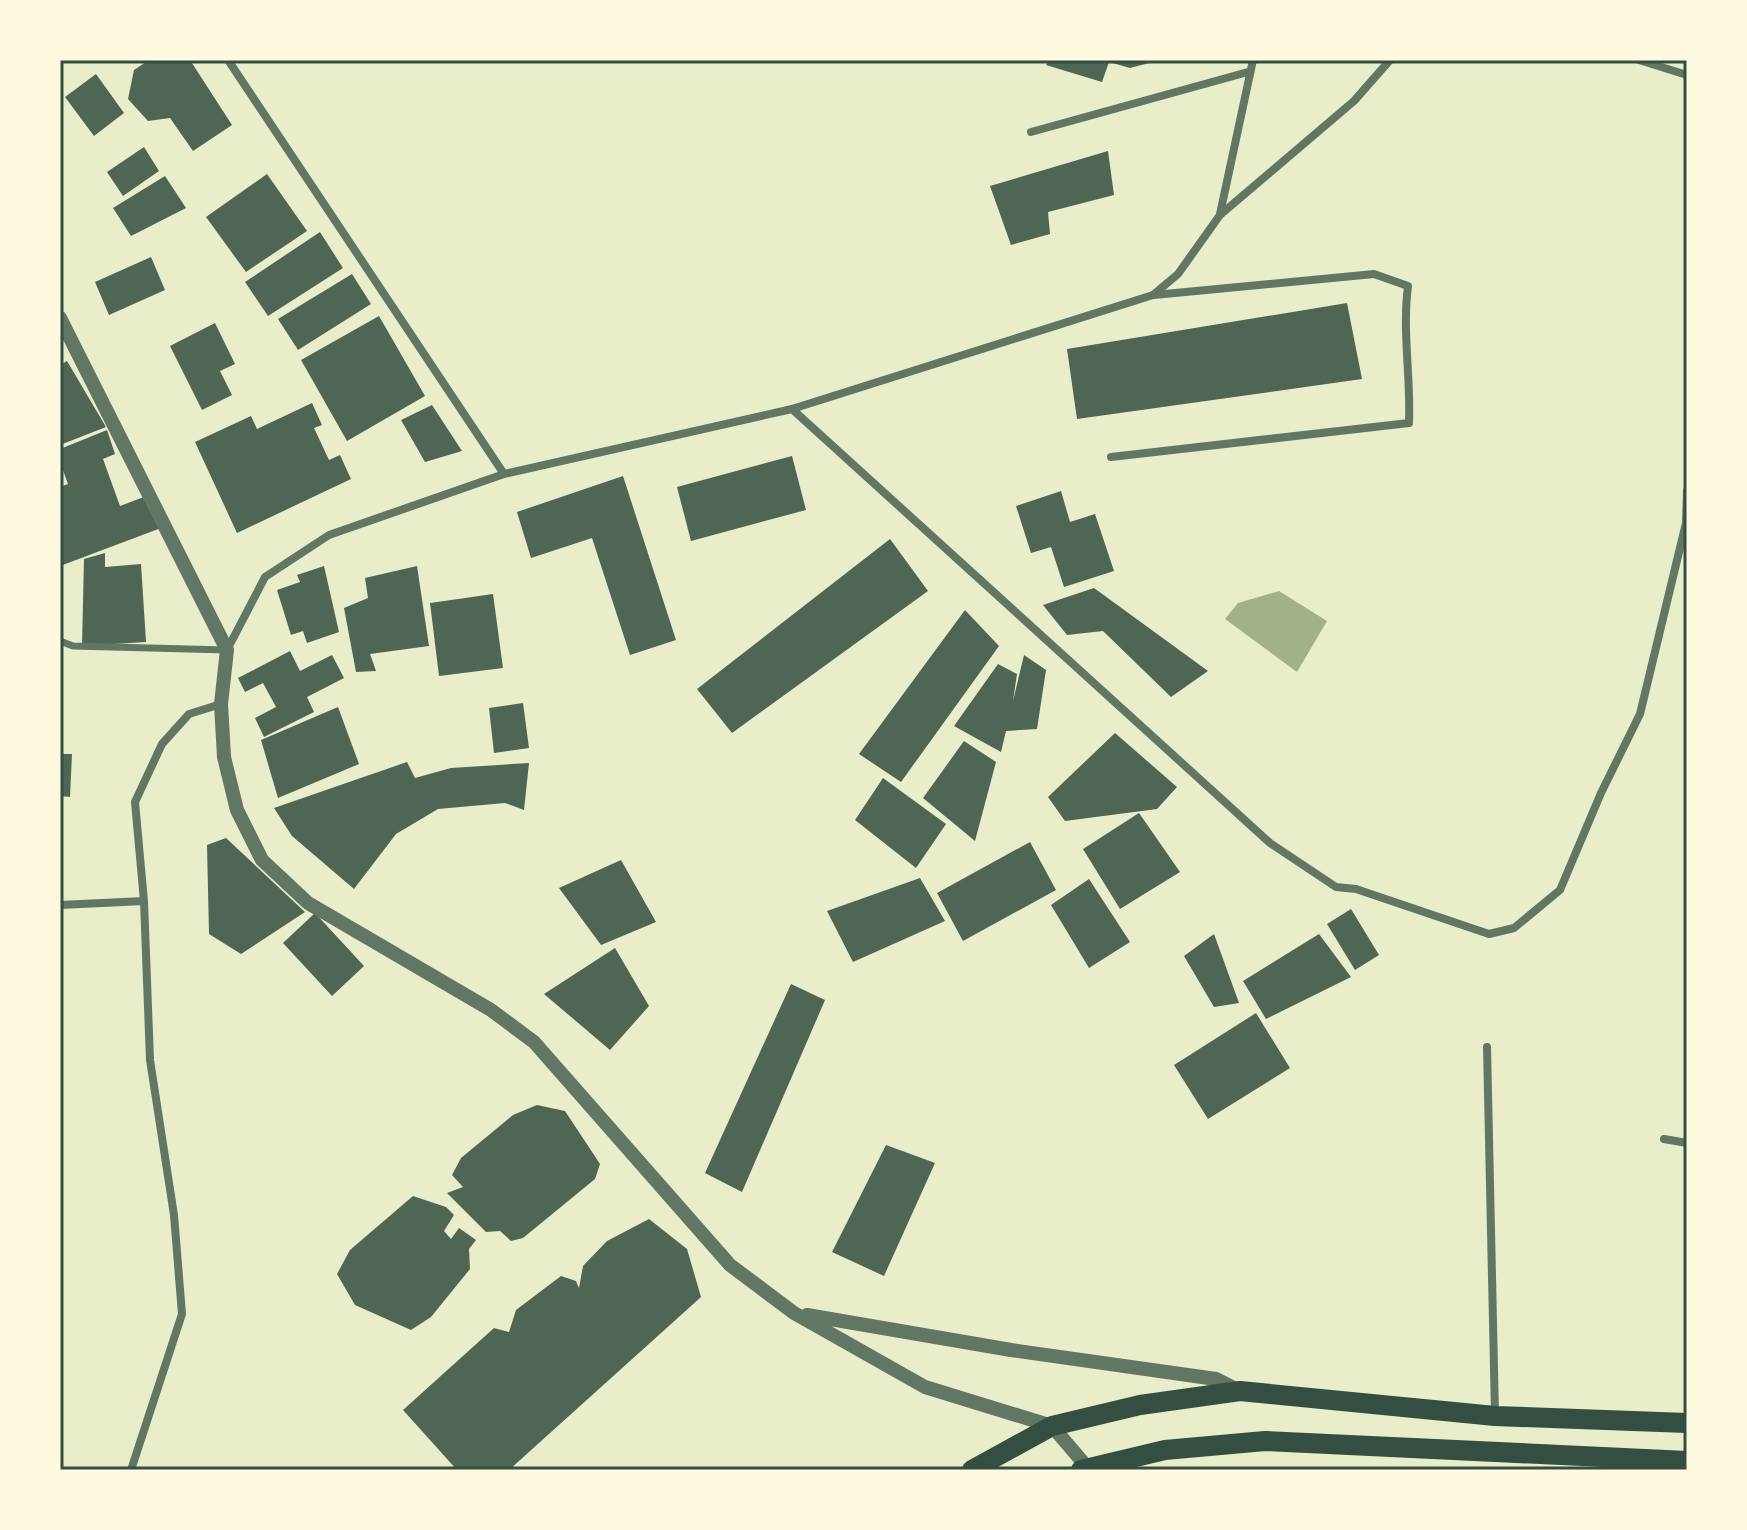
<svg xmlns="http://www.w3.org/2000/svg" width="1747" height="1530" viewBox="0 0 1747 1530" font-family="Ubuntu,sans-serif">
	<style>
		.water { fill: #a3b18a }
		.building { fill: #4f6655 }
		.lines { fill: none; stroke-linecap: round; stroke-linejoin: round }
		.pedestrian { stroke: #617663; stroke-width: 7 }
		.minor { stroke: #617663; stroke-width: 8 }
		.tertiary { stroke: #617663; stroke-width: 14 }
		.primary { stroke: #344e41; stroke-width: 20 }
		.neatline { fill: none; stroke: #344e41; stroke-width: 3 }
	</style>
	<rect width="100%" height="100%" fill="#e9edc9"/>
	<path class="water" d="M1279,591L1327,621L1297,672L1225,619L1238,603Z"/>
	<path class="building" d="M149,60H190L232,125L193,151L170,118L148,121L128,99L134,70Z
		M1050,60H1156L1157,61L1130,68L1109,62L1102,82L1046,65Z
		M96,74L124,113L94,136L65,97Z
		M144,147L159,171L123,196L107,172Z
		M1108,151L1114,195L1048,212L1050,234L1011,245L990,186Z
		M267,174L307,231L246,272L206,217Z
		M165,176L186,208L131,236L113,208Z
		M320,232L343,268L268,316L245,282Z
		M151,257L165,290L109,315L95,282Z
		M352,274L371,304L298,350L278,319Z
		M1347,303L1362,379L1077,419L1067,349Z
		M379,316L425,396L347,441L301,360Z
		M215,323L235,364L220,371L232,395L202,410L170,346Z
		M67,361L106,427L60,445V365Z
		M312,403L322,425L314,428L329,460L340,455L351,479L237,533L195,442L251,416L257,429Z
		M432,405L462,451L425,462L401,420Z
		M107,430L115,454L103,459L120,506L149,495L161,528L60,566V487L68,484L60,462V449Z
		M792,456L806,510L691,541L677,487Z
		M623,476L676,640L630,655L592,538L531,558L517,512Z
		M1061,491L1070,522L1095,514L1114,571L1064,587L1051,547L1031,553L1016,506Z
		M890,539L928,591L732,733L697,689Z
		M105,553V567L141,564L146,642L82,646L84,559Z
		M324,566L339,632L307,643L303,631L291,635L277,590L300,582L297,575Z
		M417,566L429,646L370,654L376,671L356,672L344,608L368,598L365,578Z
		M1094,588L1208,671L1171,697L1103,631L1067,635L1043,605Z
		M493,594L503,668L439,676L430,603Z
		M965,610L999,646L901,782L859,754Z
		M290,651L300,671L332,655L344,678L307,697L314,712L264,737L255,718L276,707L263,683L245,692L238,678Z
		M1024,655L1046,670L1037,729L1006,731L1001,752L954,726L998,664L1017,674L1013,701Z
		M523,703L529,748L494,753L489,708Z
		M338,707L359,764L278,798L261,740Z
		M1115,733L1177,787L1157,809L1065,821L1048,797Z
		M964,741L996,762L975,841L923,798Z
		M60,754H72L70,797L60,796Z
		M407,762L415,778L451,768L529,763L524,810L505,803L438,809L396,834L354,889L292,836L274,808Z
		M883,778L946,824L916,868L855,820Z
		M1139,813L1180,872L1120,909L1083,849Z
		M226,838L305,912L241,954L209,934L207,845Z
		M1030,842L1056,890L963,941L937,893Z
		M621,860L656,922L601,945L559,888Z
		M920,878L945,921L853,962L827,911Z
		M1089,879L1130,942L1089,968L1051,905Z
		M1351,909L1379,955L1355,970L1327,924Z
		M315,913L364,966L332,996L283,943Z
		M1214,934L1239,1003L1214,1007L1184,956Z
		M1319,934L1351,977L1266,1019L1243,981Z
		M615,948L649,1006L610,1050L544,994Z
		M791,984L825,1000L742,1192L705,1173Z
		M1256,1013L1290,1068L1208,1119L1174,1065Z
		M537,1105L565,1111L600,1164L595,1179L523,1238L511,1241L500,1231L486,1232L447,1193L463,1187L452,1175L461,1158L513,1115Z
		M886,1145L935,1163L884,1276L832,1252Z
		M413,1196L446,1207L454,1215L444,1231L451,1239L459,1228L476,1240L469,1249L470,1269L431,1317L411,1330L355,1305L337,1274L350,1250Z
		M649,1219L687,1249L701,1297L509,1470H457L403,1410L494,1328L509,1332L516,1310L561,1276L576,1281L579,1288L583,1266L607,1241Z"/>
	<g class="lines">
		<path class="pedestrian" d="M60,641L73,646L227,650"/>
		<path class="minor" d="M228,60L504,474
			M1639,60L1687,75
			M1031,132L1248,72
			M1220,214L1253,60
			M792,409L1270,843L1336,887L1356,889L1489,934L1514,928L1560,890L1601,793L1640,714L1686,523L1687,491
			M1111,457L1409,423C1411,377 1402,332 1408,286L1374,274L1154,295
			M227,650L265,577L329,535L504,474L792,409L1153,295L1178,274L1220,215L1354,101L1390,60
			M60,905L144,901
			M1487,1047L1495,1414
			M1664,1139L1687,1143
			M131,1470L182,1314L174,1215L150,1060L144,901L135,802L162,744L189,714L221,704"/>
		<path class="tertiary" d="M60,318L227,650L221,704L224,757L237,810L262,860L308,903L491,1010L534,1042L730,1265L794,1313L925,1387L1052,1426L1087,1467
			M807,1315L1011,1350L1216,1379L1240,1391"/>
		<path class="primary" d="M972,1470L1052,1426L1140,1405L1240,1391L1495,1416L1687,1423
			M1081,1470L1165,1450L1265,1441L1687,1461"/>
	</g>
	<rect width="1747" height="1530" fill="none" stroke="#fefae0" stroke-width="124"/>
	<rect x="62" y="62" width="1623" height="1406" class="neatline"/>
</svg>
